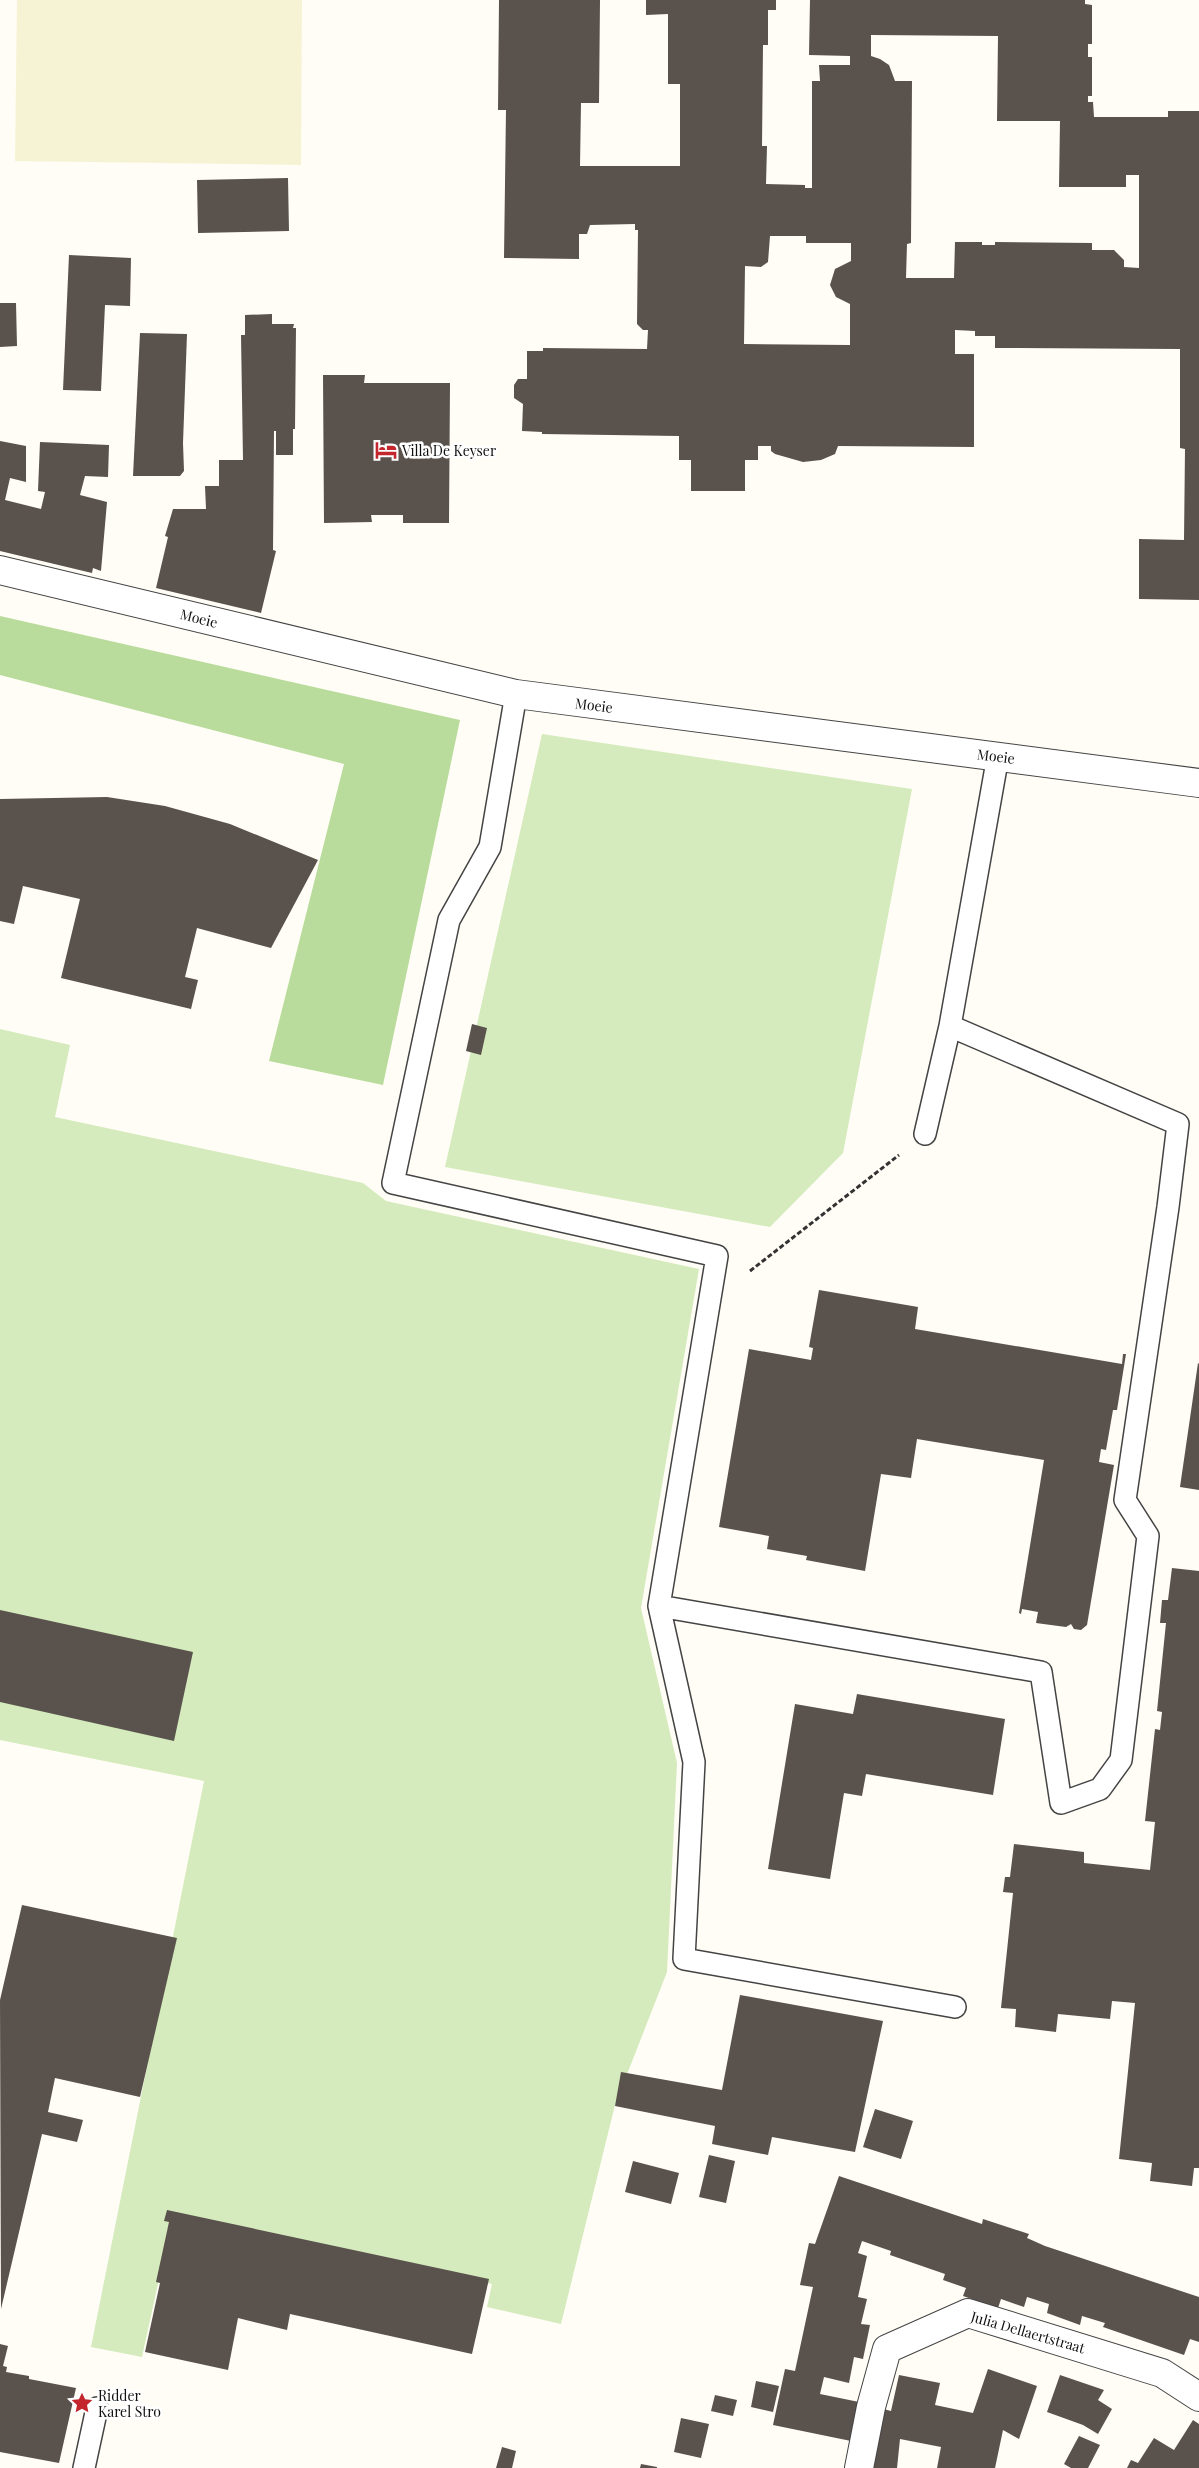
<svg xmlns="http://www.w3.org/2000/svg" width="1199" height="2468" viewBox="0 0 1199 2468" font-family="'Playfair Display',serif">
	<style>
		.farmland { fill: #f6f3d4 }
		.green { fill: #d5ebbd }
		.forest { fill: #b9dc9c }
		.building { fill: #5a524d; fill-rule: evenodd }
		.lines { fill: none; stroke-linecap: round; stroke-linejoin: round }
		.service-casing { stroke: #444; stroke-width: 24 }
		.minor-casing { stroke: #444; stroke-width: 30 }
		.path { stroke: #333; stroke-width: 3; stroke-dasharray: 5 2.5; stroke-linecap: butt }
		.service { stroke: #fff; stroke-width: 21 }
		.minor { stroke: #fff; stroke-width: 28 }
		.labels { text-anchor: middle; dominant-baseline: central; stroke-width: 5; stroke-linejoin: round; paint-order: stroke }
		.poi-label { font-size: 14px; fill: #111; stroke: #fff; text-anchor: start }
		.street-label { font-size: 14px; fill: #111; stroke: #fff }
	</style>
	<rect width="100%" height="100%" fill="#fffdf5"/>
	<path class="farmland" d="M17,0H302L301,165L15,161Z"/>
	<path class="green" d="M542,734L912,789L843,1153L770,1227L445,1167Z
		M0,1029L70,1045L55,1117L363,1183L386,1201L699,1269L641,1608L677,1763L667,1972L615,2105L561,2324L487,2307L492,2284L173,2215L142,2357L91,2347L204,1781L0,1740Z"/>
	<path class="forest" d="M0,616L460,720L383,1085L269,1061L344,764L0,675Z"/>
	<path class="building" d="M499,0H600L599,103H581L580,166H680V84H668V14L646,15V0H776V10H768V45H763L762,146H767L766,184L805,185V188H812V81H820L819,65H850V56L809,55L810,0H1085V4L1092,5V44H1088V57H1092V96H1088V102H1093L1094,117H1168V111H1199V600L1139,599V539L1184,540L1185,449L1180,448V349L995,348V336H975V331L955,330V354H974V447L838,446L835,454L821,460L803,462L775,454L771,451V446H758V460H745V491H691V460H679V436L542,434V432L522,431L523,404L514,398V385L518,379H527V351H543V348L647,349L648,330H643L637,324L638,230H635V224L590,225L587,234H579V259L504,258L506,110H498ZM871,35L998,36L997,121H1060L1059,187H1126V175H1139V268L1124,267V260L1114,250H1092V243L995,242V245H982V242H955L954,278H906L907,244L911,243L912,81H895L889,65L880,59L871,56ZM770,236H806V243H851V261L835,269L830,285L836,297L850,304V345L744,344L745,266L761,267L768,262Z
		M288,178L289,231L198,233L197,180Z
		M69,255L131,258L130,306L105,305L101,391L63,390Z
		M0,303H16L17,346L0,347Z
		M272,314V324H294L293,328H296L295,429H293V455H276V431H274L273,550L276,551L261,613L156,588L168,537L165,536L173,509H206L205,486H219V460H243L241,335H245V315Z
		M140,333L187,334L183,443L184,471L180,476H133Z
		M323,375H365L364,383H450L449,523H403V515H371L372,522L324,523Z
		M0,441L26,446V482L10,478L5,500L41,509L45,492L38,491L40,442L109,445L108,477L85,476L80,495L107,502L101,571L93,568L92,573L0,551Z
		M107,797L165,806L230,824L318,860L271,948L197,928L185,977L198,980L191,1009L61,978L80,899L23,886L14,924L0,921V799Z
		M472,1024L487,1028L481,1055L466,1051Z
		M819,1290L918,1307L915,1329L1122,1364L1123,1354H1126L1117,1410H1113L1106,1450L1101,1449L1099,1462L1114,1465L1087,1625L1081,1630L1074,1629L1071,1624L1066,1627L1036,1623L1038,1612L1022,1609L1021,1614L1019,1613L1044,1460L917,1439L911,1478L881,1474L865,1571L806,1560L807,1556L767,1549L769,1536L719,1527L749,1349L811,1360L813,1348L809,1347Z
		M1198,1363L1199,1364V1490L1180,1487Z
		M1172,1568L1199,1571V2168H1194L1192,2186L1150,2181L1152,2163L1119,2159L1135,2003L1112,2001L1110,2019L1058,2014L1056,2032L1015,2027L1016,2009L1001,2008L1013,1893L1003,1892L1005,1877H1010L1014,1844L1084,1852V1863L1150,1870L1155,1822L1145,1821L1155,1729L1160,1730L1162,1712L1157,1711L1166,1623H1160L1162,1600H1168Z
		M0,1610L193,1652L174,1741L0,1702Z
		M857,1694L1005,1719L993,1795L866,1774L862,1796L844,1793L830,1879L768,1869L795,1704L853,1714Z
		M22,1905L177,1938L140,2097L55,2078L48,2112L83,2120L77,2142L42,2134L1,2309L0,2000Z
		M740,1995L883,2021L855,2152L772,2137L768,2155L712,2144L715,2126L615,2106L621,2072L722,2090Z
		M875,2109L913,2121L901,2159L863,2147Z
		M709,2155L735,2161L726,2203L699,2197Z
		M633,2161L679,2173L671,2204L625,2192Z
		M839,2176L982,2224L983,2219L1029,2234L1027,2238L1045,2246L1199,2297V2342L1190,2339L1184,2355L1103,2327L1105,2323L1082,2316L1080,2325L1047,2313L1049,2304L1027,2297L1024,2307L1001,2299L998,2308L963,2296L966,2288L943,2280L945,2274L890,2255L891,2251L862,2241L858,2253L867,2256L858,2297L867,2299L861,2324L870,2325L863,2359L854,2357L849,2383L824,2377L820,2394L859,2402L851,2441L773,2425L785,2369L795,2371L813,2287L800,2285L809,2243L815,2244Z
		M167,2210L489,2279L472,2354L290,2314L287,2330L238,2318L228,2370L145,2352L160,2283L156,2282L169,2222L164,2221Z
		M0,2344L8,2346L3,2366L7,2367L6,2372L29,2376V2379L76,2388L59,2463L0,2452Z
		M988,2369L1037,2386L1019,2439L1003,2430L995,2468H937L941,2447L900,2439L897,2468H870L880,2408L891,2411L899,2375L940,2383L935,2405L973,2413Z
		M1060,2375L1104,2390L1098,2400L1112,2409L1098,2434L1083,2425L1047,2412Z
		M756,2381L779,2386L773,2412L751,2407Z
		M715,2395L737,2400L733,2416L711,2411Z
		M681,2418L709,2424L701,2458L674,2452Z
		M1193,2420L1199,2424V2468H1127L1131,2460L1138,2463L1154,2438L1174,2450Z
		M1079,2436L1100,2445L1088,2468H1071L1064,2464Z
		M502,2447L516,2451L512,2468H496Z
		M641,2464L657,2467V2468H640Z"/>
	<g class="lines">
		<g class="service-casing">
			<path id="service" d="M516,694L490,847L449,920L393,1183L717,1256L659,1606L1041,1672L1061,1803L1100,1789L1121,1760L1148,1536L1125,1500L1168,1207L1178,1124L950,1026L998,756
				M925,1134L950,1026
				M659,1606L694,1762L684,1959L955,2007
				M84,2468L97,2408"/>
		</g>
		<g class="minor-casing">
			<path id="minor" d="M0,570L516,694L1199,783
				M859,2468L871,2407L887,2349L968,2313L1162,2373L1199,2397"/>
		</g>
		<path class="path" d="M750,1271L899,1155"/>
		<use href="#service" class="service"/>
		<use href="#minor" class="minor"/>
	</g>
	<defs>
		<g id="hotel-bare" transform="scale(1.725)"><path d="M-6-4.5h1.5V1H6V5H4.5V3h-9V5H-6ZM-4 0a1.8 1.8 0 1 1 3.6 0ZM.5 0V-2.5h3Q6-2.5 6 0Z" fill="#c4262e" stroke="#fff" stroke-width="2.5" paint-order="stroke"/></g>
		<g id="sight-bare" transform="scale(1.725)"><path d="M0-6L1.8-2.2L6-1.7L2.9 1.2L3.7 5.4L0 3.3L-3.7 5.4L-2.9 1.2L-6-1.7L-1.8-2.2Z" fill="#c4262e" stroke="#fff" stroke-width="2.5" paint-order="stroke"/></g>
	</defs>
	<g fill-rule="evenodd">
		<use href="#hotel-bare" x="386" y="450"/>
		<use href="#sight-bare" x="82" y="2403"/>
	</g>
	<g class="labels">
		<g class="poi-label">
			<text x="402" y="450">Villa De Keyser</text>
			<text x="98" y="2395">Ridder<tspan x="98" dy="16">Karel Stro</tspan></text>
		</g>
		<g class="street-label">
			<text transform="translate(199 618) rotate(14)">Moeie</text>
			<text transform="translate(594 705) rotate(7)">Moeie</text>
			<text transform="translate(996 756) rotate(7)">Moeie</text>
			<text transform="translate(1028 2332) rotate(16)">Julia Dellaertstraat</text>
		</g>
	</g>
</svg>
